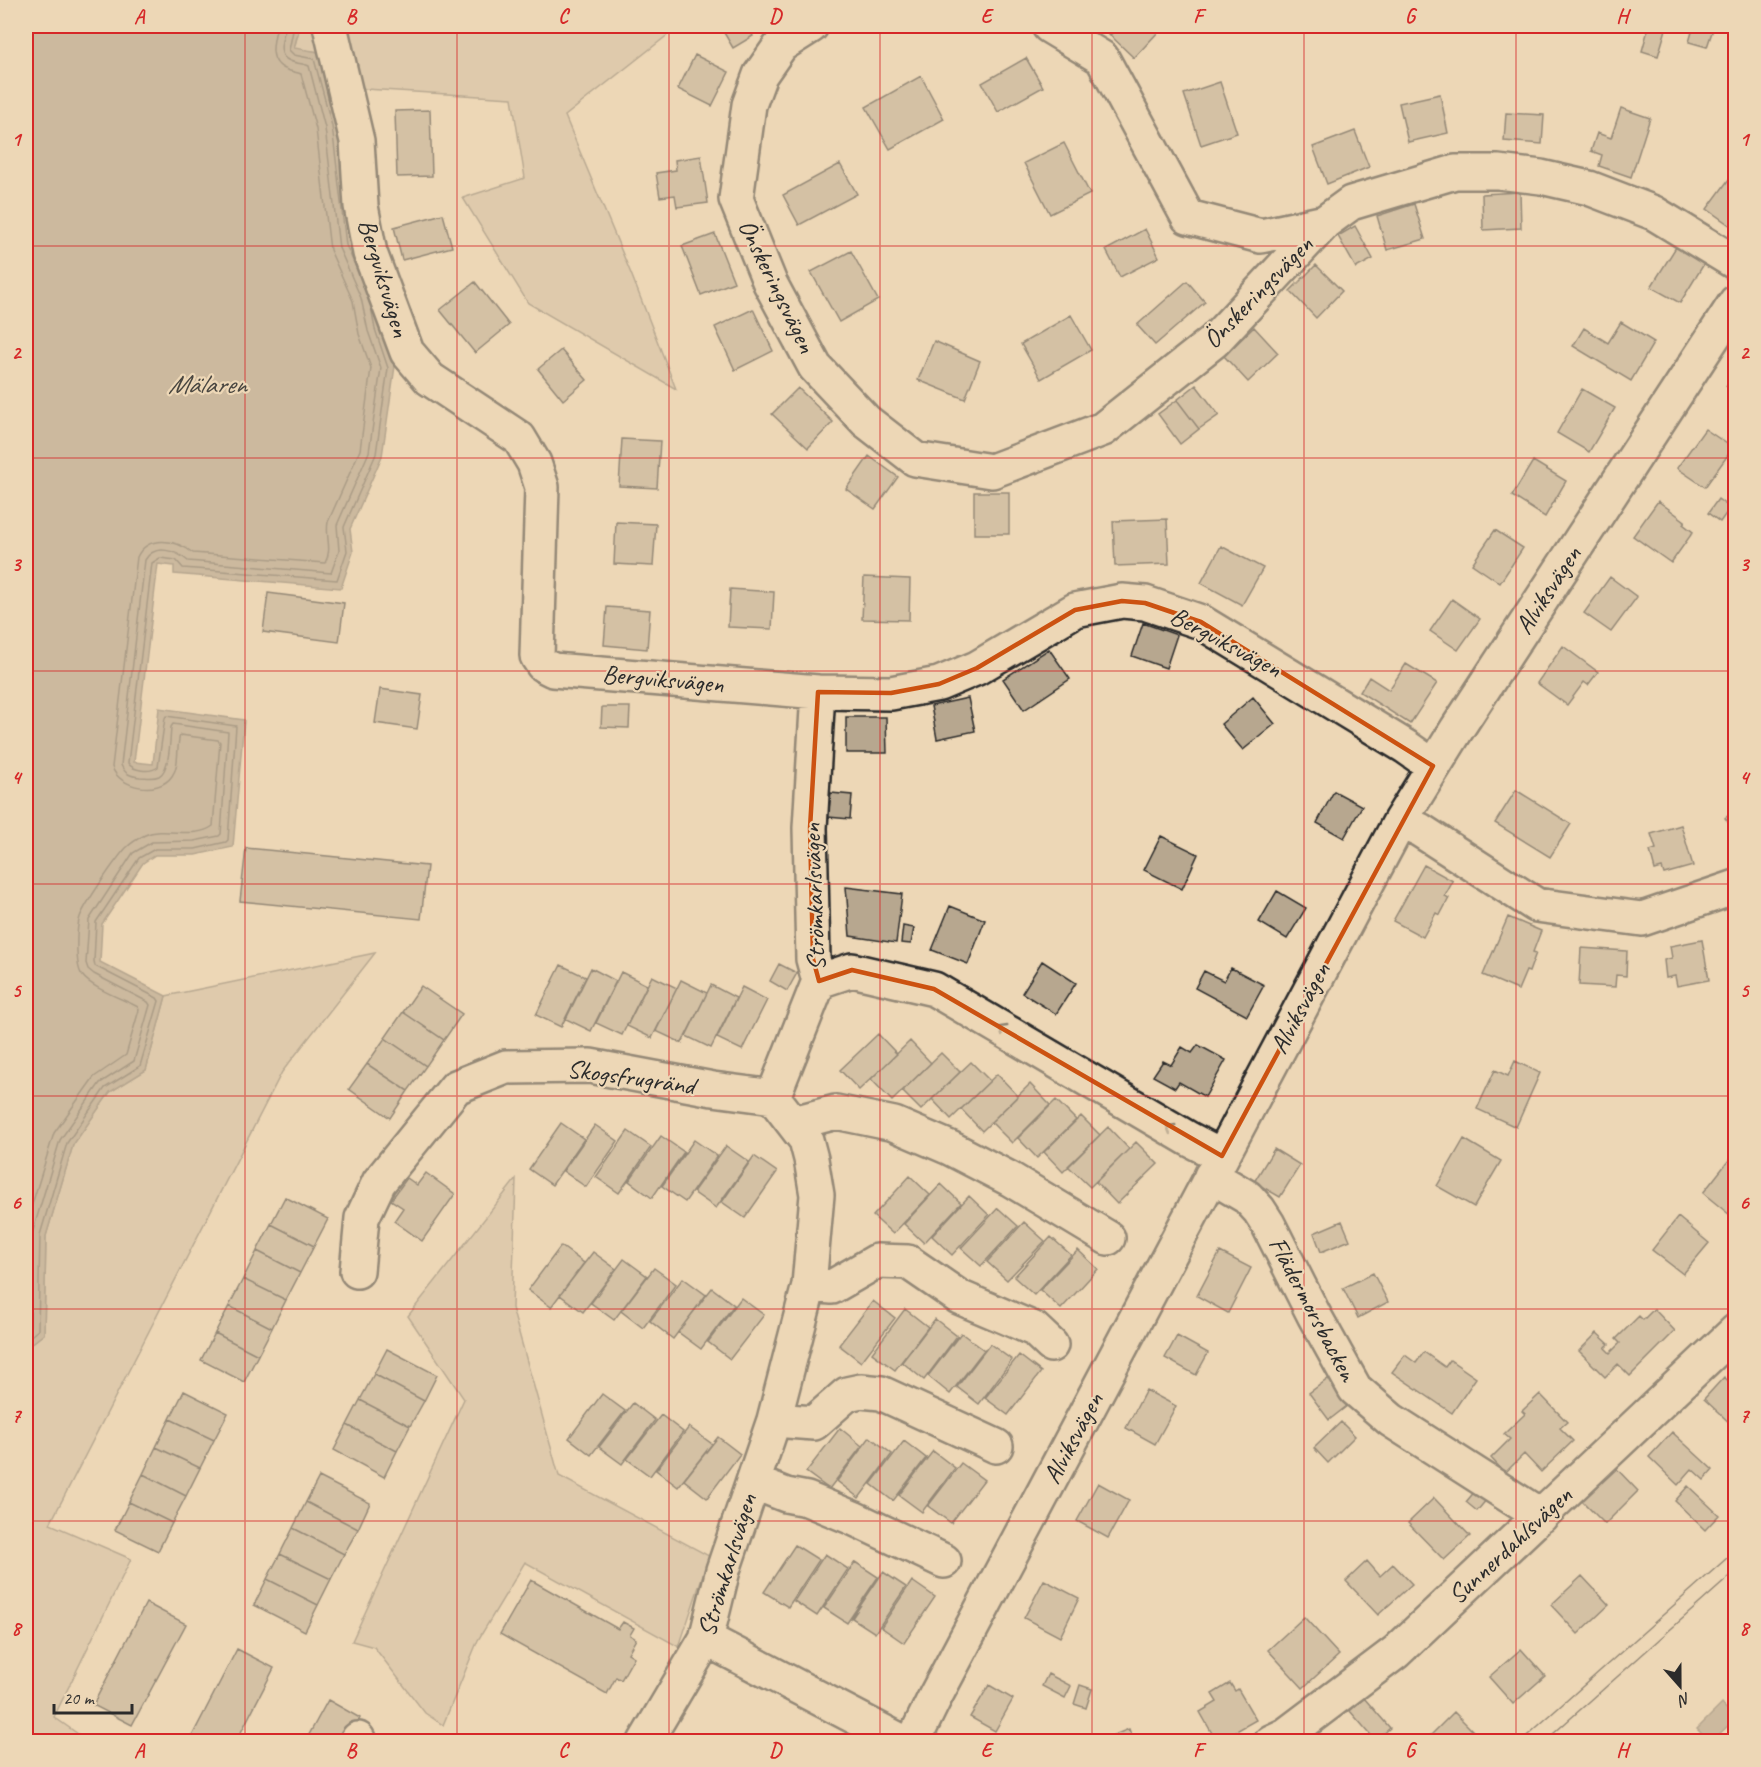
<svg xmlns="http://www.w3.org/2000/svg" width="1761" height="1767" viewBox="0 0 1761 1767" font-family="Caveat,sans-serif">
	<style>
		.green { fill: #cebba0; stroke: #7c7366; stroke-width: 1.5 }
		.water { fill: #a49581; stroke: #746b5f; stroke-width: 1.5 }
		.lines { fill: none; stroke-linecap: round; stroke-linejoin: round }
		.shore { stroke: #5b554d; stroke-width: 1.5 }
		.building { fill: #b7a78f; stroke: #2b2b2b; stroke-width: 1.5 }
		.minor-casing { stroke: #2b2b2b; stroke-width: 38 }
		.minor { stroke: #edd7b6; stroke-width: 33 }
		.tram { stroke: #2b2b2b; stroke-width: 1.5 }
		.oneway { stroke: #8c8170 }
		.marked { fill: none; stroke: #cc5211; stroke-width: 4.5; stroke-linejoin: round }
		.grid { fill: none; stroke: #d62828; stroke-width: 1.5; stroke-opacity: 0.55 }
		.labels { text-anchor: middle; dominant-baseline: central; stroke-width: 4.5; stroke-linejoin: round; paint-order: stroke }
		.street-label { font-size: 26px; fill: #2b2b2b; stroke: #edd7b6 }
		.water-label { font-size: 27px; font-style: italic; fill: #494640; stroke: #edd7b6 }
		.neatline { fill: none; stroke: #d62828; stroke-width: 2 }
		.grid-label { font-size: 20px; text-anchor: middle; font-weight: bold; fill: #d62828 }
	</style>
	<rect width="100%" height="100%" fill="#edd7b6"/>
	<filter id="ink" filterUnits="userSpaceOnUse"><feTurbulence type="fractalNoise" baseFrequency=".0167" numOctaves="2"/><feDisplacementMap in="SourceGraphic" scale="12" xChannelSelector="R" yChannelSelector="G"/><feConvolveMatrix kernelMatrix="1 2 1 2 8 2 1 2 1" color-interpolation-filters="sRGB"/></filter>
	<g filter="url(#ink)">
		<path class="green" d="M300,26H679L565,116L632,276L676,389L528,303L463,198L525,178L512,98L365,89L319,52L294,49Z
			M375,953L282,1072L50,1524L131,1559L54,1717L88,1741H26V1348L44,1334L46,1236L73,1145L110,1092L146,1070L166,996Z
			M516,1179L512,1308L559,1476L709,1556L679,1647L525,1562L478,1640L443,1725L425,1713L374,1647L352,1641L464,1399L408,1316Z"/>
		<path class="water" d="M26,26H300L294,48L319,52L338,125L352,244L395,366L382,456L350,529L353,552L341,588L174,574V566L158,564L134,762L153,764L159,708L244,720L233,847L195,855H155L143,863L102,924L100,962L166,996L146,1070L110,1092L73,1145L46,1236L44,1334L26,1348Z
			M1722,1704L1735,1719L1712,1741H1709L1697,1729Z"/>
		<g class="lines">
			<path class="shore" d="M294,26L289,50L294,55L314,59L332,126L346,245L358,272
				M26,1224L54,1133L94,1077L126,1055L139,1010L138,1007C123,999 91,988 82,975C75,966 76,928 80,917C86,902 116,859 126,848C131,843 139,838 145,835C165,826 194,840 213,826L220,742L218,740L180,735C176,748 180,765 172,776C158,796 119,788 112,767L137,557C148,534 177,540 193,553L325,563C333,548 325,538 328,522L360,450L371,368L359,334L353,301L330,250L316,129L301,74C297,72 292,72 287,70C267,62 273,42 277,26
				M26,1331L30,1326L32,1234L60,1140L100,1083L134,1061L150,1005L148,1002L94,974L88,969L86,963L89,920L133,853L152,842L194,841L219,836L221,834L228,732L173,724L171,727C170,739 170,770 159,776C153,779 146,777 140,777C130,776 125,774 121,765L145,560C155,543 177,551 188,561L331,573L339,551L337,525L369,452L381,368L368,331L361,298L339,248L325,128L309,66C303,63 296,64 290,61C275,55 283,37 286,26
				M26,1340L38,1330L40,1235L67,1143L105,1088L140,1066L159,1001L157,998L95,966L94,961L96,922L139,858L155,849H195L226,842L228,840L236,726L166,716L165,718L158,767C150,773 133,771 128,763L152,563L160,558L176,560L183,568L337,580L347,551L344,527L376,454L388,368L375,329L371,307"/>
		</g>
		<path class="building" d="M720,26H747L753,36L733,48Z
			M1101,26H1119L1110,35Z
			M1119,26H1156L1160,30L1134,58L1110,35Z
			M1649,26H1667L1658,56L1642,51Z
			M1677,26H1714L1707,47L1689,42L1692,32L1676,28Z
			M695,55L729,72L712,106L678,89Z
			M1026,58L1043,87L998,112L982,83Z
			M921,76L944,119L890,149L866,107Z
			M1220,82L1237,133L1201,145L1184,94Z
			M1440,94L1448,133L1408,142L1399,103Z
			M1621,108L1650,118L1631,177L1599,166L1602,155L1591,151L1597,133L1611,138Z
			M430,110L432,176L397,177L395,111Z
			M1506,113L1544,115L1542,144L1504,141Z
			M1355,131L1369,167L1327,184L1313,147Z
			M1064,143L1090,194L1050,214L1024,163Z
			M701,156L708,203L677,207L675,195L660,197L656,173L676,170L675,160Z
			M840,164L857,194L799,225L783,195Z
			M1729,179L1736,184V220L1731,226L1707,209Z
			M1520,192L1521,228L1483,230L1482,194Z
			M1414,204L1425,239L1387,250L1377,216Z
			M443,214L452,247L402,260L394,227Z
			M1355,226L1373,259L1356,268L1338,236Z
			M1145,229L1159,257L1120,277L1106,250Z
			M715,234L734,282L701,295L682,246Z
			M1676,247L1704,264L1680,303L1651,287Z
			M851,251L878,300L839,322L811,272Z
			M1316,265L1342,291L1316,318L1290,291Z
			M1187,281L1205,302L1155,345L1137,325Z
			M475,282L509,325L475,353L440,310Z
			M753,309L773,351L735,370L715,327Z
			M1071,315L1091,350L1041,379L1021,344Z
			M1621,322L1654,342L1631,381L1573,346L1584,328L1608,343Z
			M1254,327L1278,353L1248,382L1224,356Z
			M934,341L980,361L965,399L918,380Z
			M561,350L587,380L563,400L538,369Z
			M1736,373V393L1726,386Z
			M1196,385L1219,415L1199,429L1177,400Z
			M798,388L833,422L808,448L772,414Z
			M1582,389L1615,408L1589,452L1557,433Z
			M1177,400L1199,429L1180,444L1158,414Z
			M1705,429L1733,448L1705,487L1677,468Z
			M622,439L660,441L657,488L619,486Z
			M869,456L898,477L875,509L846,489Z
			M1533,461L1566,481L1545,517L1512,496Z
			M974,492H1009V534H974Z
			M1718,499L1730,508L1720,522L1708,513Z
			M1658,501L1685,521L1683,524L1693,532L1671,563L1633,536Z
			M1167,519L1169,564L1115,566L1113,521Z
			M616,522L656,524L653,566L614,564Z
			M1495,530L1523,548L1500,583L1472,564Z
			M1221,546L1263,568L1242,605L1201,583Z
			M864,577L910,579L909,620L862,619Z
			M1610,577L1637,597L1611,632L1584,613Z
			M730,589L774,592L772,629L728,627Z
			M268,593L344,603L339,642L263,632Z
			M1452,599L1480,619L1458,650L1430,631Z
			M607,607L650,610L647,649L604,645Z
			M1143,623L1177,635L1166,668L1132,656Z
			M1563,646L1598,672L1588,685L1584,682L1567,705L1537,683Z
			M1049,649L1070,679L1024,710L1003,679Z
			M1406,664L1437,683L1410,724L1360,692L1369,677L1389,690Z
			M380,689L422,695L417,729L375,723Z
			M1253,697L1275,724L1243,750L1221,724Z
			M968,698L975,731L937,739L931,706Z
			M602,707H630L629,728L601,727Z
			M846,717H886L887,753H846Z
			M1516,790L1571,824L1550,857L1495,823Z
			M1334,791L1362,806L1344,838L1317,823Z
			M831,793L852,795L850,819L828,817Z
			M1736,810V832L1725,818Z
			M1681,825L1693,866L1664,874L1662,868L1655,870L1650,851L1656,849L1651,834Z
			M1161,836L1198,854L1182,889L1144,870Z
			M246,848L427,866L421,919L240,901Z
			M1424,865L1453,881L1445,896L1449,898L1440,915L1436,913L1423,937L1393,921Z
			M846,887L902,894L896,943L850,936Z
			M1277,891L1306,908L1287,939L1259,922Z
			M950,906L985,920L968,964L932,950Z
			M1508,917L1541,931L1533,952L1536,953L1529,972L1526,971L1518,990L1483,975Z
			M903,926L914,928L911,944L901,943Z
			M1702,940L1709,980L1677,986L1675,976L1666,978L1664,960L1672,958L1670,946Z
			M1581,948L1627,951L1626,976L1616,975L1615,987L1579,985Z
			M1042,961L1076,983L1056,1014L1022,993Z
			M779,964L797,973L787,991L770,981Z
			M561,965L586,977L561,1027L536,1015Z
			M591,968L616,981L591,1031L566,1019Z
			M1231,968L1264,985L1247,1016L1195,988L1204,971L1224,981Z
			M621,972L647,985L622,1035L596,1023Z
			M652,976L677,988L652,1038L627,1026Z
			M681,980L707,993L682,1043L656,1031Z
			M711,985L736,998L711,1048L686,1036Z
			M421,986L462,1014L444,1040L403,1012Z
			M742,987L767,1000L742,1050L717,1038Z
			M403,1012L444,1040L426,1066L385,1038Z
			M878,1034L897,1054L859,1090L840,1070Z
			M385,1038L426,1066L408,1091L367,1064Z
			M910,1041L931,1063L892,1101L871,1079Z
			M1198,1045L1226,1060L1205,1097L1179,1082L1175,1088L1153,1076L1163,1061L1171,1065L1182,1047L1192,1053Z
			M941,1053L960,1072L921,1110L902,1091Z
			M1515,1061L1540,1073L1516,1127L1477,1109L1495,1070L1508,1076Z
			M971,1062L990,1081L951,1119L932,1099Z
			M367,1064L408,1091L390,1118L349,1089Z
			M997,1074L1018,1096L982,1131L961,1109Z
			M1030,1084L1050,1105L1012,1143L991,1122Z
			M1056,1100L1076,1120L1037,1158L1018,1138Z
			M1081,1116L1100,1135L1063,1172L1044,1152Z
			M561,1123L584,1139L552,1185L529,1169Z
			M595,1125L618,1141L586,1187L563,1171Z
			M1108,1127L1129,1149L1090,1187L1068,1166Z
			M628,1131L651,1147L619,1193L596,1177Z
			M661,1136L684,1152L652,1198L629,1181Z
			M1464,1139L1501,1161L1474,1207L1437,1186Z
			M694,1140L717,1156L685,1202L662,1186Z
			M1136,1142L1158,1164L1117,1204L1096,1182Z
			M726,1146L749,1162L716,1208L693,1192Z
			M1274,1149L1300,1165L1280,1197L1254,1182Z
			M754,1156L777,1172L745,1218L722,1202Z
			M1729,1160L1736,1165V1220L1703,1193Z
			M426,1173L455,1194L422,1241L394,1221L403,1208L391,1200L407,1178L417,1185Z
			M910,1176L930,1195L893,1234L873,1216Z
			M941,1184L961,1203L924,1243L904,1224Z
			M969,1196L989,1215L952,1255L932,1236Z
			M285,1197L328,1219L314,1246L271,1224Z
			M998,1208L1018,1226L981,1266L961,1248Z
			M1678,1217L1709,1243L1683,1274L1652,1250Z
			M1342,1221L1350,1240L1321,1252L1314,1233Z
			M1024,1222L1045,1241L1007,1280L987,1262Z
			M271,1224L314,1246L300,1273L257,1251Z
			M1051,1237L1071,1255L1034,1295L1014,1277Z
			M561,1246L584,1263L551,1307L528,1290Z
			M1078,1250L1098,1269L1061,1309L1040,1290Z
			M257,1251L300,1273L286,1300L243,1279Z
			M593,1252L616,1269L583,1312L560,1295Z
			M1220,1252L1251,1268L1228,1313L1197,1296Z
			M624,1259L647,1276L614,1320L591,1303Z
			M654,1268L676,1284L643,1328L621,1311Z
			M1373,1273L1388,1302L1358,1318L1343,1288Z
			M683,1278L706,1295L673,1339L650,1321Z
			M243,1279L286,1300L272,1328L229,1306Z
			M712,1288L734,1305L701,1349L678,1332Z
			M741,1298L764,1315L730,1359L708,1342Z
			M873,1301L895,1318L861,1362L839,1345Z
			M229,1306L272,1328L258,1355L215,1333Z
			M905,1309L928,1327L895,1370L872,1353Z
			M1654,1309L1675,1331L1630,1376L1618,1364L1605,1377L1579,1351L1597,1333L1609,1344L1605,1348L1610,1353L1620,1343L1616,1339L1639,1316L1643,1320Z
			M935,1319L957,1336L924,1380L902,1362Z
			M215,1333L258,1355L244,1382L201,1360Z
			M961,1333L984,1350L950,1394L928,1376Z
			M1177,1336L1208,1353L1196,1375L1165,1358Z
			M990,1344L1012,1360L979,1404L957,1387Z
			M387,1349L437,1375L424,1401L374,1374Z
			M1424,1352L1445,1367L1450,1360L1476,1378L1452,1413L1392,1372L1405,1355L1416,1363Z
			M1019,1355L1041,1372L1008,1415L985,1398Z
			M374,1374L424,1401L410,1426L360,1400Z
			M1332,1376L1352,1402L1329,1420L1309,1393Z
			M1724,1377L1736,1388V1423L1733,1426L1704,1399Z
			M1146,1390L1176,1406L1155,1444L1126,1428Z
			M184,1391L228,1413L214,1440L170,1419Z
			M602,1394L625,1411L591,1455L569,1438Z
			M1540,1394L1567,1422L1560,1428L1573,1441L1541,1472L1524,1454L1505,1473L1491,1458L1510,1439L1504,1434L1525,1414L1522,1411Z
			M360,1400L410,1426L397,1451L347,1425Z
			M633,1403L655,1420L622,1464L599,1447Z
			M661,1415L683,1432L650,1476L627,1459Z
			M170,1419L214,1440L200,1468L156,1447Z
			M1341,1422L1355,1436L1328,1463L1314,1448Z
			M347,1425L397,1451L384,1477L334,1450Z
			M689,1427L712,1444L678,1487L656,1470Z
			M840,1428L862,1446L829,1489L806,1472Z
			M1672,1432L1713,1470L1704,1480L1692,1469L1678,1485L1649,1457Z
			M718,1437L740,1454L707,1498L684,1480Z
			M870,1437L892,1454L859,1498L837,1481Z
			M904,1441L926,1458L893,1501L871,1484Z
			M156,1447L200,1468L186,1496L143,1474Z
			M933,1451L955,1468L922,1512L899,1495Z
			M961,1463L984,1480L951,1523L928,1506Z
			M1614,1466L1638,1491L1605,1524L1580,1499Z
			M143,1474L186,1496L172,1523L129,1502Z
			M319,1477L370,1503L358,1529L306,1502Z
			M1098,1483L1129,1500L1108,1538L1077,1521Z
			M1688,1486L1719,1515L1705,1530L1675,1501Z
			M1476,1490L1487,1499L1477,1511L1466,1502Z
			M1434,1498L1470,1536L1444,1560L1408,1523Z
			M129,1502L172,1523L158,1551L115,1530Z
			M306,1502L358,1529L344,1554L293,1528Z
			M293,1528L344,1554L331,1579L280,1554Z
			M795,1545L819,1560L788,1607L764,1592Z
			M280,1554L331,1579L318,1605L267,1579Z
			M825,1554L848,1569L817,1616L794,1601Z
			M1367,1561L1380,1576L1393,1564L1412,1584L1378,1615L1346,1581Z
			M855,1562L878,1577L847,1623L824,1608Z
			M883,1572L906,1587L875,1633L852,1618Z
			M1582,1576L1609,1605L1578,1634L1551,1605Z
			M267,1579L318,1605L305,1631L254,1605Z
			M531,1580L618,1629L623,1622L634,1628L630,1635L636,1639L628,1653L634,1657L621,1680L616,1677L607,1694L500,1634Z
			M1044,1580L1079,1598L1060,1637L1024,1618Z
			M912,1581L935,1597L904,1643L881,1627Z
			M146,1603L186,1624L132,1725L93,1705Z
			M1304,1617L1339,1655L1303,1688L1268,1650Z
			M237,1649L274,1668L236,1742H189Z
			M1521,1649L1545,1676L1513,1704L1489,1677Z
			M1048,1674L1071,1686L1065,1698L1042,1686Z
			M1230,1683L1235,1691L1238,1689L1256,1720L1217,1742L1200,1712L1217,1702L1212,1694Z
			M989,1685L1013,1699L995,1731L970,1717Z
			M1080,1685L1092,1689L1086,1708L1074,1704Z
			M1364,1698L1390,1728L1376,1741L1350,1711Z
			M328,1700L360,1718L347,1742H305Z
			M1454,1712L1478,1736L1473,1742H1433L1429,1737Z
			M1129,1729L1133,1740L1141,1737L1142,1742H1110L1109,1737Z"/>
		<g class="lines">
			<g class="minor-casing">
				<path id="minor" d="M330,26L357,141L361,206L370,253L407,352L430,379L519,438L534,463L542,487L537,656L543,665L553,670L818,692L891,693L939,684L977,668L1075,610L1122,601L1145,603L1201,622L1406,747L1433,766
					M811,26L781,45L760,75L749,105L736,199L770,283L815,367L866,421L915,459L992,471L1103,429L1214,341L1325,222
					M1049,26L1102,58L1188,217L1261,236L1325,222L1351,203L1455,172H1498L1541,177L1589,188L1654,213L1736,263
					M1400,821L1420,830L1536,905L1642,919L1736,887
					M819,981L852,970L934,989L1189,1139L1222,1156
					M794,1123L836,1112L894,1124L950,1148L1010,1179L1108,1238
					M1211,1176L1247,1197L1259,1210L1268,1224L1314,1315L1355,1389L1391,1420L1541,1516
					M357,1271L362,1218L379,1182L456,1087L506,1067L590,1066L713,1089L773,1097
					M809,1285L832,1287L877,1261L908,1262L959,1297L1034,1329L1051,1345
					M774,1420L814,1423L847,1394L861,1391L881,1393L996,1446
					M753,1482L786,1495L807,1499L853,1518L944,1561
					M706,1639L903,1742
					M356,1742L358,1739
					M645,1742L706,1639L723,1570L774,1420L809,1285L817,1195L811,1159L806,1140L773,1097L819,981L813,959L810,828L818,692
					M913,1742L935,1697L1400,821L1457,729L1736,302
					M1271,1742L1286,1735L1396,1652L1736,1331"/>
			</g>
			<use href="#minor" class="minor"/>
			<path class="tram" d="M1520,1742L1736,1550
				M1544,1742L1736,1571"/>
		</g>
		<defs><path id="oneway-chevron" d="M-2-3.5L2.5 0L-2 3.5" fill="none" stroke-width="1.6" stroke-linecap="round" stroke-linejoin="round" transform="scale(1.5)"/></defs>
		<g class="oneway">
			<use href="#oneway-chevron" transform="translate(1002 1029) rotate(-149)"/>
			<use href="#oneway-chevron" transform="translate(1170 1128) rotate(-149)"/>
		</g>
	</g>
	<path d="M0 0H1761V1767H0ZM1122,601L1145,603L1201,622L1433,766L1222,1156L934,989L852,970L819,981L813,959L810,828L818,692L891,693L939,684L977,668L1075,610Z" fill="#edd7b6" fill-opacity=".55" fill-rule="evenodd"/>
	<path class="marked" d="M1122,601L1145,603L1201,622L1433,766L1222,1156L934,989L852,970L819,981L813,959L810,828L818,692L891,693L939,684L977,668L1075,610Z"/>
	<path class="grid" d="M245,26V1742M457,26V1742M669,26V1742M880,26V1742M1092,26V1742M1304,26V1742M1516,26V1742M26,246H1736M26,458H1736M26,671H1736M26,884H1736M26,1096H1736M26,1309H1736M26,1521H1736"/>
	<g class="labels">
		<g class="street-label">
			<text transform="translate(384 278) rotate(73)">Bergviksvägen</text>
			<text transform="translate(777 286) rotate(64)">Önskeringsvägen</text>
			<text transform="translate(1258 292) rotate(-46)">Önskeringsvägen</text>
			<text transform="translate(1548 590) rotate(-57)">Alviksvägen</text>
			<text transform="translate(1226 642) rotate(28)">Bergviksvägen</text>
			<text transform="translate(663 679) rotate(5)">Bergviksvägen</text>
			<text transform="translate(814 897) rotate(-92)">Strömkarlsvägen</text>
			<text transform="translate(1300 1008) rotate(-62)">Alviksvägen</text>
			<text transform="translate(631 1077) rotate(8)">Skogsfrugränd</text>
			<text transform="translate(1313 1309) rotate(62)">Flädermorsbacken</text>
			<text transform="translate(1073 1438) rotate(-62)">Alviksvägen</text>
			<text transform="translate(1510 1545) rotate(-43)">Sunnerdahlsvägen</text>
			<text transform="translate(727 1565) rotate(-73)">Strömkarlsvägen</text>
		</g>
		<g class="water-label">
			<text x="207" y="384">Mälaren</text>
		</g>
	</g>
	<rect width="1761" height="1767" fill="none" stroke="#edd7b6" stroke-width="66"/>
	<g transform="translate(1680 1686) rotate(159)" stroke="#edd7b6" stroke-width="4.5" paint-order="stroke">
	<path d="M0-4.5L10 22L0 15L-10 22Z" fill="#2b2b2b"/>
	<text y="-9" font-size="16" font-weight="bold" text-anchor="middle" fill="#2b2b2b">N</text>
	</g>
	<path d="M54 1704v9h78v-9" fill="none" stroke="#2b2b2b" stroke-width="3"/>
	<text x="63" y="1704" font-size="18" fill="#2b2b2b" stroke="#edd7b6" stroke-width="4.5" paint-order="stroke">20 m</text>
	<rect x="33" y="33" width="1695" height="1701" class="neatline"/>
	<g class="grid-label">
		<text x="139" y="23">A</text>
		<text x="351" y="23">B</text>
		<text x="563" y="23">C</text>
		<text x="775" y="23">D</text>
		<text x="986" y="23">E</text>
		<text x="1198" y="23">F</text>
		<text x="1410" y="23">G</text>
		<text x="1622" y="23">H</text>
		<text x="16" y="146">1</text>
		<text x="1744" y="146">1</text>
		<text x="16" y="359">2</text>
		<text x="1744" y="359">2</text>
		<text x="16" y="571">3</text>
		<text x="1744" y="571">3</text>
		<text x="16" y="784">4</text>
		<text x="1744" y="784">4</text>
		<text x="16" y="997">5</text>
		<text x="1744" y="997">5</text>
		<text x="16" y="1209">6</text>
		<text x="1744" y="1209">6</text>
		<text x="16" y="1422">7</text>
		<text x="1744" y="1422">7</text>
		<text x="16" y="1635">8</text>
		<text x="1744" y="1635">8</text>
		<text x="139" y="1757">A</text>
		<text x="351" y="1757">B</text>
		<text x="563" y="1757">C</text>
		<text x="775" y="1757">D</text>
		<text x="986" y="1757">E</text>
		<text x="1198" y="1757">F</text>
		<text x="1410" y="1757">G</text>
		<text x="1622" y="1757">H</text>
	</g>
</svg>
